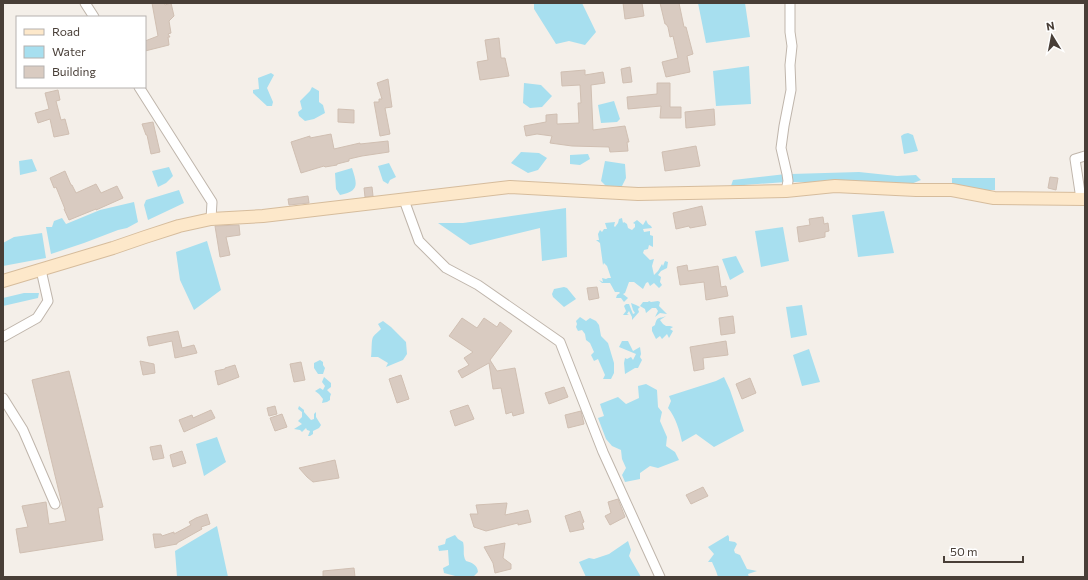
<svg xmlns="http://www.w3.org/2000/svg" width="1088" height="580" font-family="Commissioner,sans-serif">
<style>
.water{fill:#a7dfef}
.building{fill:#d9cbc1;stroke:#d0bfb2}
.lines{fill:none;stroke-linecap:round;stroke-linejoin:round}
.minor-casing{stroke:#bfb5ab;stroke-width:11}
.secondary-casing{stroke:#d6bc9c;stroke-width:14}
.minor{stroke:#fff;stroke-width:9}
.secondary{stroke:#fde8ca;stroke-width:12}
</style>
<rect width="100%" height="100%" fill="#f4efe9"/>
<path class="water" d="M 534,3 L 582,3 L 596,32 L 585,45 L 569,41 L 556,44 L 534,9 Z
M 698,3 L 745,3 L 750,37 L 706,43 Z
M 749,66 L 751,104 L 716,106 L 713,71 Z
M 271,73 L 274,75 L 267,88 L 273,102 L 272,106 L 267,106 L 253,93 L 253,90 L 259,89 L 258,78 Z
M 524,83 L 541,85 L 552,96 L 542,107 L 530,108 L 523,103 Z
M 312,87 L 319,91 L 319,102 L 323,105 L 325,113 L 314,119 L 305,121 L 299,116 L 298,112 L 302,109 L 300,101 L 310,91 Z
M 614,101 L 620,119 L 617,122 L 601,123 L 598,105 Z
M 908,133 L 913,135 L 918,151 L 904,154 L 901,136 L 904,134 Z
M 521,152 L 539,153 L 547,158 L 538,170 L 528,173 L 511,163 Z
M 588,154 L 590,159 L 580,165 L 570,164 L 570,155 Z
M 32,159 L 37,171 L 20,175 L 19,161 Z
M 605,161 L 625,164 L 626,178 L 621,188 L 608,188 L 601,181 Z
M 389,163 L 396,177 L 390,180 L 388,184 L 383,181 L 378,166 Z
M 169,167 L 173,176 L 166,183 L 158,187 L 152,171 Z
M 352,168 C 357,184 360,191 340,195 L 336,189 L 335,173 Z
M 859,172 L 897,176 L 916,175 L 921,180 L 911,184 L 793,182 L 791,174 Z
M 786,174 L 786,182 L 731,186 L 733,180 Z
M 952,178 L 995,178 L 995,190 L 952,190 Z
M 179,190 L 184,203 L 148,220 L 144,205 L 146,200 Z
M 134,202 L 138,222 L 127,228 L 118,230 L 84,243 L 51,254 L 46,227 L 52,227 L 54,221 L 62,218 L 66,224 L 100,210 Z
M 566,208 L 567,257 L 542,261 L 540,228 L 470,245 L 438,223 L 463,223 Z
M 884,211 L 894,253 L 858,257 L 852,215 Z
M 622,218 L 623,223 L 624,222 L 627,224 L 628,228 L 632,230 L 635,227 L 635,224 L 633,223 L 637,220 L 643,225 L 646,220 L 648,224 L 651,226 L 652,228 L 643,229 L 644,232 L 650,231 L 650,235 L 653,236 L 653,247 L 649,245 L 648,249 L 644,250 L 643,253 L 650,260 L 654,259 L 652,266 L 654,275 L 658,271 L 662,264 L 663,266 L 665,261 L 668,262 L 667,268 L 661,271 L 658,275 L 661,277 L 660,282 L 662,285 L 659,288 L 654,283 L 650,286 L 648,282 L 646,283 L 643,289 L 634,282 L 629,282 L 625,293 L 623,294 L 628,298 L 624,302 L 621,298 L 616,298 L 617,295 L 620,293 L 619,292 L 615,292 L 610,283 L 602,283 L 599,280 L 603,282 L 602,278 L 606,279 L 608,278 L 611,278 L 607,266 L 604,263 L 603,265 L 600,243 L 596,240 L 599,240 L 598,234 L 600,230 L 602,232 L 604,229 L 607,229 L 605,223 L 615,222 L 614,226 L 615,227 L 618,223 L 619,219 Z
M 783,227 L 789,261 L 761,267 L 755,231 Z
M 42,233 L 46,258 L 3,266 L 3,243 L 14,237 Z
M 207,241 L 221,290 L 194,310 L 180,280 L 176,252 Z
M 736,256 L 744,272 L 730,280 L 722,259 Z
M 564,287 L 567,288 L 576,299 L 564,307 L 553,297 L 552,294 L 554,289 Z
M 24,293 L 39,293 L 38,298 L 3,306 L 3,298 Z
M 649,301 L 651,302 L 658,301 L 660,302 L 659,306 L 667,314 L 660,313 L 655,317 L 658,311 L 656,308 L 652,308 L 646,313 L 645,309 L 640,306 L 643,302 L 648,302 Z
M 631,303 L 636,305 L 640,307 L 638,309 L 639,312 L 632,320 L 632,317 L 629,311 L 627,314 L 629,315 L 623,315 L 626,311 L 624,306 L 626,304 L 629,304 L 633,314 L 635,313 L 633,310 Z
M 802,305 L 807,335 L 791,338 L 786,307 Z
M 666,316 L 660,320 L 663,324 L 666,326 L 670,326 L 673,327 L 670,329 L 673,331 L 669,338 L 667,334 L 662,339 L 660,336 L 656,339 L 652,331 L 652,327 L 655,325 C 657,316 659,319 666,316 Z
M 580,317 L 586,321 L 590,318 L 596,321 L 599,325 L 601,336 L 608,343 L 614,363 L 614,373 L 611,379 L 603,379 L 605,375 L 598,359 L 594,361 L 591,355 L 594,352 L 590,343 L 586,340 L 585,334 L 582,330 L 578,331 L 576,327 L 577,324 L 576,321 Z
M 383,321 L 391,327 L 406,342 L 407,354 L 403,360 L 386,367 L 388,363 L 378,357 L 371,357 C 372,352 371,341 373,337 C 375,334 379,331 381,329 L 378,324 Z
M 622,341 L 628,341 L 633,351 L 640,347 L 641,354 L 640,357 L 642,360 L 638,368 L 635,368 L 625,374 L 624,363 L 625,358 L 627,359 L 631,357 L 633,360 L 636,354 L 619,347 Z
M 809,349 L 820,382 L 802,386 L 793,355 Z
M 320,360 L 323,362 L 323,365 L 325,368 L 323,374 L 318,374 L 314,368 L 314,363 Z
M 324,377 L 331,383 L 331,387 L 327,390 L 331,394 L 330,397 L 330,400 L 327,402 L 322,403 L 323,399 L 319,394 L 315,391 L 320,388 L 323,390 L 325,386 L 322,382 Z
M 724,377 L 730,390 L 744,431 L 714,447 L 696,434 L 682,442 C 679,429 676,418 668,408 L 671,401 L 669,396 L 716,381 Z
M 646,384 L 657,390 L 658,407 L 662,412 L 660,421 L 667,437 L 666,446 L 675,452 L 679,460 L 658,468 L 650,466 L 640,473 L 640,479 L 625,482 L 622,475 L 626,468 L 622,459 L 621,450 L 612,446 L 606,439 L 598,418 L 604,416 L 600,404 L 618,397 L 626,404 L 639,398 L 638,386 Z
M 299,406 L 304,410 L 304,412 L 311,420 L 314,419 L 314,414 L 316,412 L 316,417 L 321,425 L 319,428 L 313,431 L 313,434 L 310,436 L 308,436 L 310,431 L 307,430 L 306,428 L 302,432 L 300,430 L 294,429 L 302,424 L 298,421 L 302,417 L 302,412 L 298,409 Z
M 217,437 L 226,462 L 204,476 L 196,444 Z
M 217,526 L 228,577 L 177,577 L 175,551 Z
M 455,535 L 458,539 L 463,542 C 465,550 462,554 466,561 C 473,563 477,565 478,572 L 473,577 L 459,577 L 444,573 L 443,568 L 449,565 L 448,550 L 439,551 L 438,546 L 445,544 L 446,539 Z
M 728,535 L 729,537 L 729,541 L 735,542 L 737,544 L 734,550 L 735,553 L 740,555 L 747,569 L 757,571 L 748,574 L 749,577 L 718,577 L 716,571 L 712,562 L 708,562 L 714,554 L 708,547 Z
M 628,541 L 631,550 L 629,556 L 641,577 L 586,577 L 579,562 L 589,558 L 594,559 L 609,554 Z"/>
<path class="building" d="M 152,3 L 164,3 L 165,5 L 171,3 L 174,16 L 169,21 L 171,33 L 168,34 L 170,37 L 168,37 L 169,45 L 145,51 L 145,41 L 158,36 Z
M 623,3 L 642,3 L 644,16 L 625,19 Z
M 660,3 L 679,3 L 684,27 L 686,27 L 693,54 L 687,56 L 690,72 L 666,77 L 662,62 L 678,58 L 673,36 L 670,37 L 668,27 L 666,24 L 665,24 Z
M 499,38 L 501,58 L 505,58 L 509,76 L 480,80 L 477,62 L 488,60 L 485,40 Z
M 630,67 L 632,82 L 623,83 L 621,69 Z
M 585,70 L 585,75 L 603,72 L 605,83 L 591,85 L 593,130 L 625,126 L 629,142 L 627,142 L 628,151 L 610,152 L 609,147 L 572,146 L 550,143 L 552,136 L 537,134 L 526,136 L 524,126 L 546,122 L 546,115 L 557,114 L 557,124 L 579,123 L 578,103 L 581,103 L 580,85 L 562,86 L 561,72 Z
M 388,79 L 392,107 L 385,108 L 390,134 L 380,136 L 374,102 L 379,102 L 379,99 L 382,99 L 377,83 Z
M 657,83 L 670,83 L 670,107 L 681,107 L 681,118 L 660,118 L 661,106 L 628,109 L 627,97 L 657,94 Z
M 58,90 L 60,100 L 56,101 L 61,120 L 65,119 L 69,134 L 54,137 L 50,119 L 38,123 L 35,113 L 49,109 L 45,93 Z
M 338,109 L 354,110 L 354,123 L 338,122 Z
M 714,109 L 715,125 L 686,128 L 685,112 Z
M 153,122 L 160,152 L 151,154 L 147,135 L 146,135 L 142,124 Z
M 331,134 L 334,149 L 360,143 L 360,144 L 388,141 L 389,152 L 362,156 L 349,159 L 349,161 L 337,164 L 337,165 L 325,167 L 324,166 L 301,173 L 291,142 L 310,136 L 310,138 Z
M 696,146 L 700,166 L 665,171 L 662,152 Z
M 65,171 L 71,185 L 72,185 L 76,193 L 96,184 L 101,193 L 117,186 L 123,198 L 96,210 L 96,209 L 69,220 L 64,209 L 65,209 L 56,187 L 54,188 L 50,178 Z
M 1050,177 L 1058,178 L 1056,190 L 1048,188 Z
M 372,187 L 373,196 L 365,197 L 364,188 Z
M 308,196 L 309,203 L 289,205 L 288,199 Z
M 702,206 L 706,225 L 690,228 L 689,226 L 676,229 L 673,213 Z
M 823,217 L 824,224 L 828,223 L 829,231 L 825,232 L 825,237 L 799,242 L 797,227 L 810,225 L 809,219 Z
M 239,225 L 240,235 L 226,237 L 230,255 L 220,257 L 215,226 Z
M 687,265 L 688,271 L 718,266 L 721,287 L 726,286 L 728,296 L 706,300 L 704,282 L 680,285 L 677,267 Z
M 597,287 L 599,298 L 589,300 L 587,288 Z
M 733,316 L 735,333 L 721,335 L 719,318 Z
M 462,318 L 477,328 L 484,318 L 497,327 L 500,322 L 512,331 L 490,360 L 497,371 L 515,368 L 524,413 L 513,416 L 512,412 L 506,414 L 501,388 L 493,389 L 489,363 L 462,378 L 458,371 L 469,365 L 464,358 L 473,352 L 449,336 Z
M 178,331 L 182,348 L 194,345 L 197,353 L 175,358 L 172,341 L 149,346 L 147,337 Z
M 726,341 L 728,355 L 703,358 L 704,369 L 694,371 L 690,347 Z
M 140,361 L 154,364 L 155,373 L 143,375 Z
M 301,362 L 305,380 L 294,382 L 290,364 Z
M 235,365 L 239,377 L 218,385 L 215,371 L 225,369 L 225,368 Z
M 69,371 L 103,507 L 98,508 L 103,540 L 20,553 L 16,529 L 28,527 L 22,506 L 46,502 L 49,524 L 66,521 L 32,380 Z
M 401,375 L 409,399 L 397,403 L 389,379 Z
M 750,378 L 756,393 L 742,399 L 736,384 Z
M 564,387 L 568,397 L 549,404 L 545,393 Z
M 468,405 L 474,419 L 455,426 L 450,411 Z
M 275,406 L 277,414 L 269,416 L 267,408 Z
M 211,410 L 215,418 L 184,432 L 179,420 L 192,415 L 193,418 Z
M 581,411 L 584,424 L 568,428 L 565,415 Z
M 282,414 L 287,427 L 275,431 L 270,418 Z
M 161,445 L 164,458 L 153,460 L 150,447 Z
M 182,451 L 186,463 L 173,467 L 170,455 Z
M 335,460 L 339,478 L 313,482 L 307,477 L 299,468 Z
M 703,487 L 708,496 L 691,504 L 686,495 Z
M 618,499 L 625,517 L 610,525 L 605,516 L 611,513 L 608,502 Z
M 507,503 L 505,515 L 528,510 L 531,522 L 518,525 L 518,523 L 486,531 L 474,527 L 470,514 L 478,514 L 476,505 Z
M 580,511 L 584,522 L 582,523 L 584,529 L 570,532 L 565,516 Z
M 207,514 L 210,524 L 201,527 L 202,529 L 177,543 L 177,544 L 155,548 L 153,534 L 161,534 L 162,536 L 174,532 L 174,534 L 191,525 L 189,522 L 196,518 Z
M 505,543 L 503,558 L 511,564 L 511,569 L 495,573 L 493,563 L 484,547 Z
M 354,568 L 355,577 L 323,577 L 323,571 Z"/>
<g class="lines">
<g class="minor-casing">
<path id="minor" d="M 85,3 L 94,17
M 139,87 L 212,202 L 211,219
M 786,191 L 788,181 L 787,174 L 781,148 L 784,126 L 791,90 L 790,65 L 792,46 L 790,32 L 790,3
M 1081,199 L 1075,159 L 1085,156
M 404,200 L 419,241 L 446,268 L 478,285 L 560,342 L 603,452 L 660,577
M 3,337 L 37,318 L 48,301 L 41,270
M 3,398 L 23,430 L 55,504"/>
</g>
<g class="secondary-casing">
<path id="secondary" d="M 3,281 L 113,248 L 145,237 L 179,226 L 211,219 L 263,216 L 510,187 L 638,194 L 786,191 L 835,186 L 916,190 L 952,190 L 994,198 L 1085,199"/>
</g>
<use href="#minor" class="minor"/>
<use href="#secondary" class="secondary"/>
</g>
<rect width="1088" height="580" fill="none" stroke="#483e37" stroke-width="8"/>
<rect x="16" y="16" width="130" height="72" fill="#ffffff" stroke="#b6b2af"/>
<rect x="24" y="29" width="20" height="6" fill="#fde8ca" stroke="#b6b2af"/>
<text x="52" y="36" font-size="12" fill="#483e37">Road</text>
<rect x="24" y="46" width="20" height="12" fill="#a7dfef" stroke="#b6b2af"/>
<text x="52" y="56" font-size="12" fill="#483e37">Water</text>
<rect x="24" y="66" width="20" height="12" fill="#d9cbc1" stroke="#b6b2af"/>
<text x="52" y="76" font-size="12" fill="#483e37">Building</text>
<g transform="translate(1052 36) rotate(350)" stroke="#ffffff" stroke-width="3" paint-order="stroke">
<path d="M0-3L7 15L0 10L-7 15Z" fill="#483e37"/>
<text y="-6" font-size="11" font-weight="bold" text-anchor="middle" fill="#483e37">N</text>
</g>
<path d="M944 556v6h79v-6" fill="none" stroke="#483e37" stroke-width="2"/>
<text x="950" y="556" font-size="12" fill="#483e37" stroke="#ffffff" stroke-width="3" paint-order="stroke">50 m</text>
</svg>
